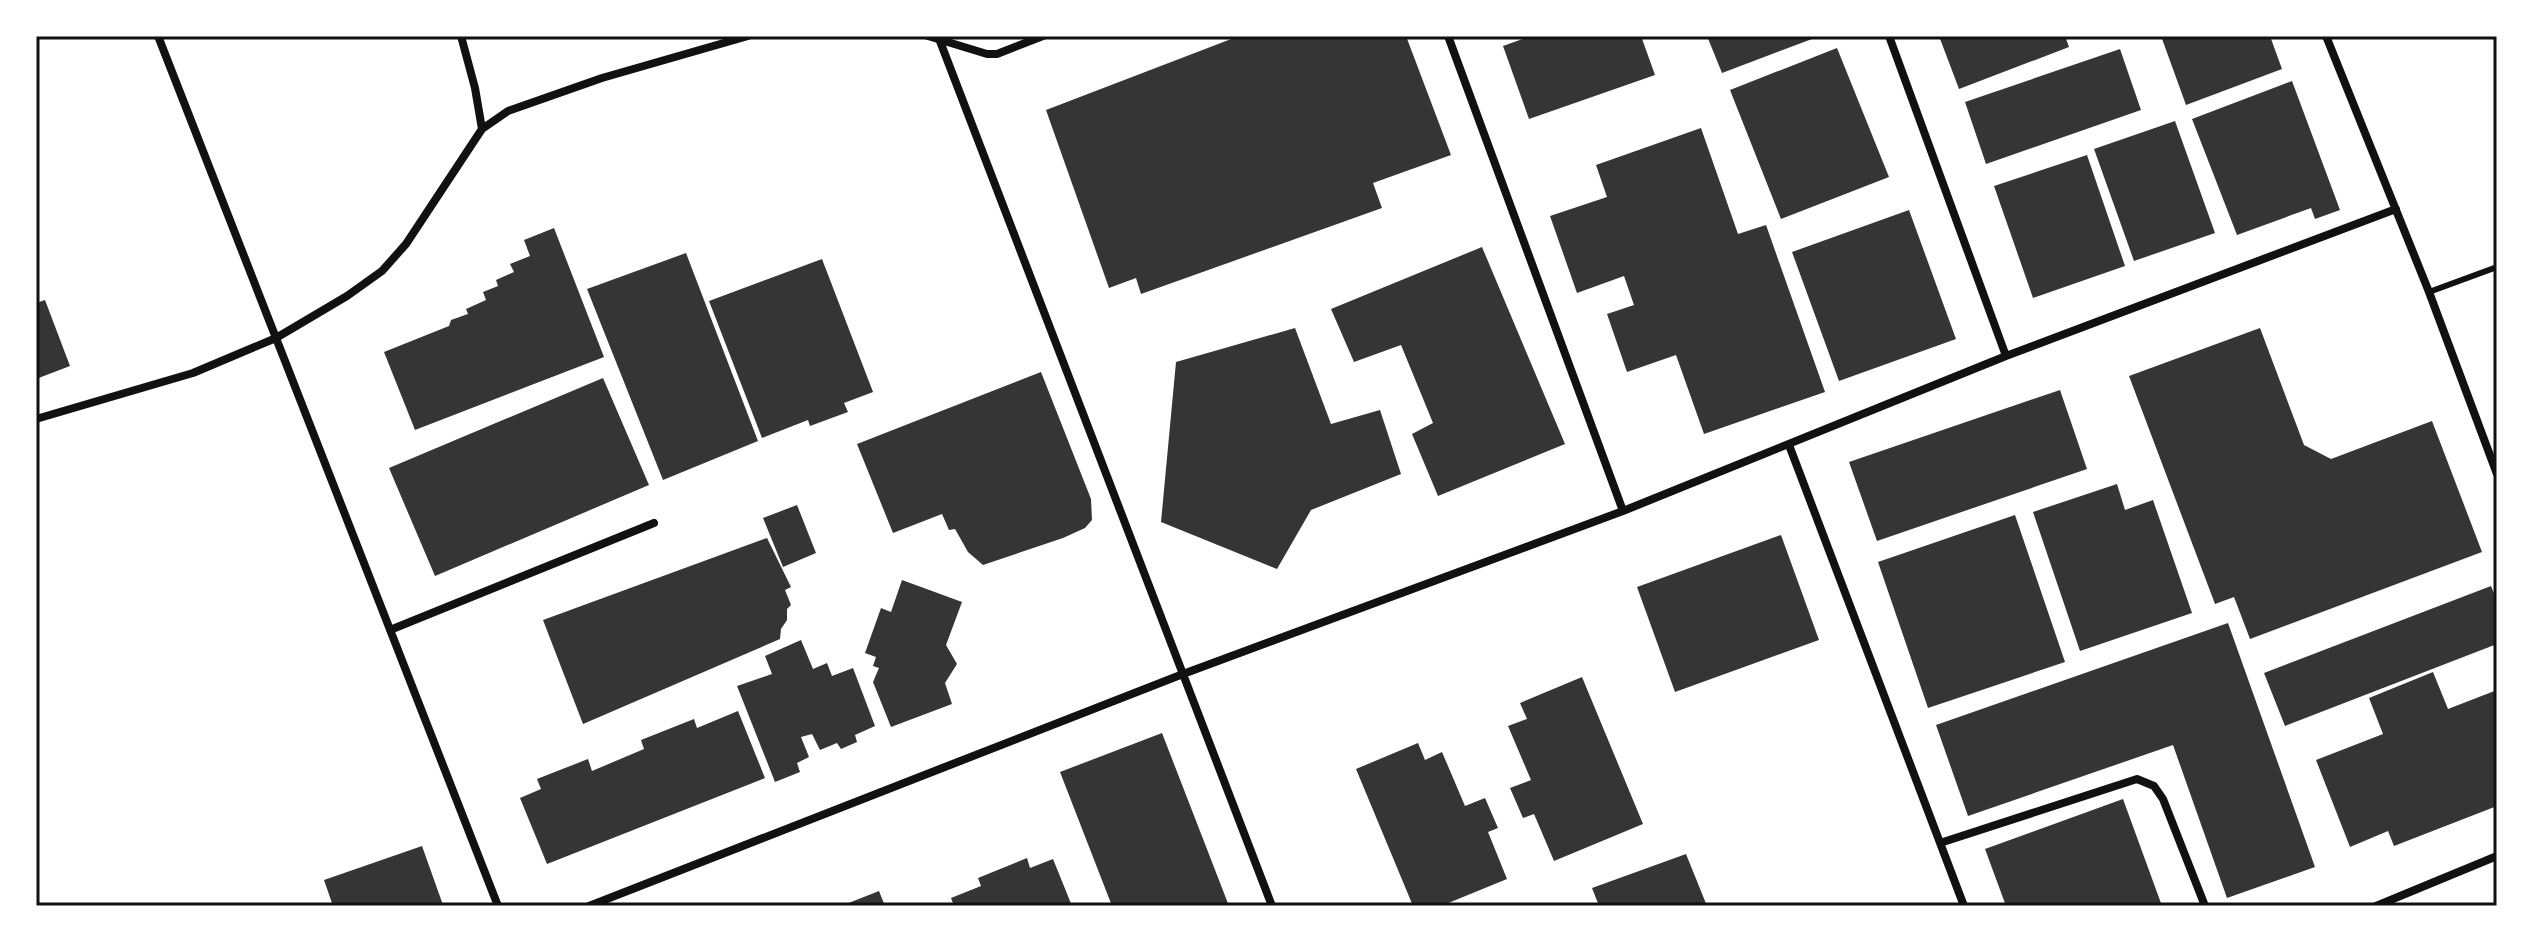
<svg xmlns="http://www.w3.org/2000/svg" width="2533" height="942" font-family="'IBM Plex Sans',sans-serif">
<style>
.building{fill:#353535}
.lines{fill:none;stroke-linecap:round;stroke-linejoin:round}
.service{stroke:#111;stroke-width:6}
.minor{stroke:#111;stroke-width:8}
.neatline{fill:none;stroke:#111;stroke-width:3}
</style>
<rect width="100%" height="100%" fill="#fff"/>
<path class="building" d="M 1239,36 L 1406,36 L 1451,155 L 1373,183 L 1382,208 L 1141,294 L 1136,278 L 1109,288 L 1046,110 Z
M 1531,36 L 1641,36 L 1655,75 L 1529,119 L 1503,46 Z
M 1707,36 L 1820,36 L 1722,73 Z
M 1939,36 L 2065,36 L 2069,47 L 1959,89 Z
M 2161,36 L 2270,36 L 2282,69 L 2186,105 Z
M 1837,48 L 1889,177 L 1781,219 L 1730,90 Z
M 2120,49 L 2141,110 L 1986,164 L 1965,102 Z
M 2292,81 L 2340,210 L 2315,219 L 2311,208 L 2237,235 L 2192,119 Z
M 2175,121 L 2215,233 L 2134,261 L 2094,149 Z
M 1701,128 L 1738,234 L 1766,225 L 1825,392 L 1704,434 L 1676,355 L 1627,372 L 1607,314 L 1634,305 L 1624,276 L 1577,293 L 1550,216 L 1607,197 L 1596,165 Z
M 2087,155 L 2125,266 L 2033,298 L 1994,186 Z
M 1909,210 L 1956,339 L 1839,381 L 1792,252 Z
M 554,228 L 604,357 L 415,430 L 384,352 L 449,326 L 451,320 L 468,314 L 466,309 L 486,300 L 483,292 L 498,286 L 496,280 L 514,272 L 510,264 L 530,256 L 524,240 Z
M 1482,247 L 1565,444 L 1438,496 L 1412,434 L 1433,423 L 1401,345 L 1354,362 L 1331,309 Z
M 686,253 L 758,441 L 663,480 L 587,289 Z
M 822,259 L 873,392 L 844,403 L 848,412 L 810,426 L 808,420 L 762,438 L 709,301 Z
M 45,300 L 70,366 L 36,379 L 36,303 Z
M 1295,328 L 1331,424 L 1380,410 L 1401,474 L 1311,510 L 1277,569 L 1161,522 L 1176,362 Z
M 2260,328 L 2304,445 L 2331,459 L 2432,421 L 2482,552 L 2250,639 L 2234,597 L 2215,604 L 2129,376 Z
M 1041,372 L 1091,499 L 1092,520 L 1085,528 L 1063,538 L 983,565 L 968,552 L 955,529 L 949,530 L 942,514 L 893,533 L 857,444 Z
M 603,378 L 649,485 L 435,576 L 389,468 Z
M 2060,390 L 2087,469 L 1877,541 L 1849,462 Z
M 2117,484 L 2125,510 L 2153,500 L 2192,613 L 2080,651 L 2033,512 Z
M 797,505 L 816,553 L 783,567 L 763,518 Z
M 2015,515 L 2065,662 L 1928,708 L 1878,562 Z
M 1781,535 L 1819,640 L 1675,692 L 1637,587 Z
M 767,538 L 791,587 L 785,590 L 791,605 L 787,609 L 787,620 L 781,629 L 780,639 L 583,724 L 543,620 Z
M 902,580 L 962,602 L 946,645 L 957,664 L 945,683 L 952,704 L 891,727 L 873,682 L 879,668 L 873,666 L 876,657 L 865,653 L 881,608 L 891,612 Z
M 2491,586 L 2497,601 L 2497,644 L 2285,726 L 2264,673 Z
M 2228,623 L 2315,867 L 2227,898 L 2173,745 L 1968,816 L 1936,725 Z
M 801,640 L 813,669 L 827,663 L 832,676 L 853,668 L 875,726 L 855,735 L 857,742 L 841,749 L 837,743 L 820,750 L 812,734 L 801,737 L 809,757 L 797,763 L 800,772 L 775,782 L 737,686 L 772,674 L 765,656 Z
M 2433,672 L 2448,709 L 2497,690 L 2497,806 L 2394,846 L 2388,831 L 2350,847 L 2316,760 L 2383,734 L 2369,698 Z
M 1582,677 L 1643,824 L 1554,861 L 1534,814 L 1523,818 L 1510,788 L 1531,780 L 1508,726 L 1527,719 L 1520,703 Z
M 738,711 L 765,778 L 547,864 L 520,798 L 541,789 L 537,779 L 588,759 L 592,771 L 644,749 L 641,740 L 694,719 L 697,728 Z
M 1162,733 L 1229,906 L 1112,906 L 1060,772 Z
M 1418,743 L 1425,760 L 1442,752 L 1465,806 L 1485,798 L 1498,828 L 1488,832 L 1507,879 L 1441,906 L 1413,906 L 1356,769 Z
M 2123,799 L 2162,906 L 2006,906 L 1985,849 Z
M 422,846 L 443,905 L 333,906 L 324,880 Z
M 1686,854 L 1707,906 L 1599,906 L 1592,888 Z
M 1027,858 L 1030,868 L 1053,859 L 1072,906 L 954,906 L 951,898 L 981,886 L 978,878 Z
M 879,891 L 885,906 L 841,906 Z"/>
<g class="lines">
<path class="service" d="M 2429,292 L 2497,267"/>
<path class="minor" d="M 158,36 L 498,906
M 461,36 L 475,88 L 482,129
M 928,36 L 987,54 L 997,54 L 1043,36
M 938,36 L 1272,906
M 1448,36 L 1623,511
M 1889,36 L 2006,356
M 2326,36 L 2429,292 L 2497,474
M 36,419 L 193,373 L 276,338 L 347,296 L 382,271 L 406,244 L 482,129 L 508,111 L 602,78 L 748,36
M 1789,445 L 1964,906
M 390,630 L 654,523
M 1940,843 L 2137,779 L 2154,786 L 2163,799 L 2205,906
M 589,906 L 1183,674 L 1623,511 L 2006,356 L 2396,209
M 2376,906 L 2497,856"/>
</g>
<rect width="2533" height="942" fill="none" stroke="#ffffff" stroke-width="76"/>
<rect x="38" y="38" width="2457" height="866" class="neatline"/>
</svg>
